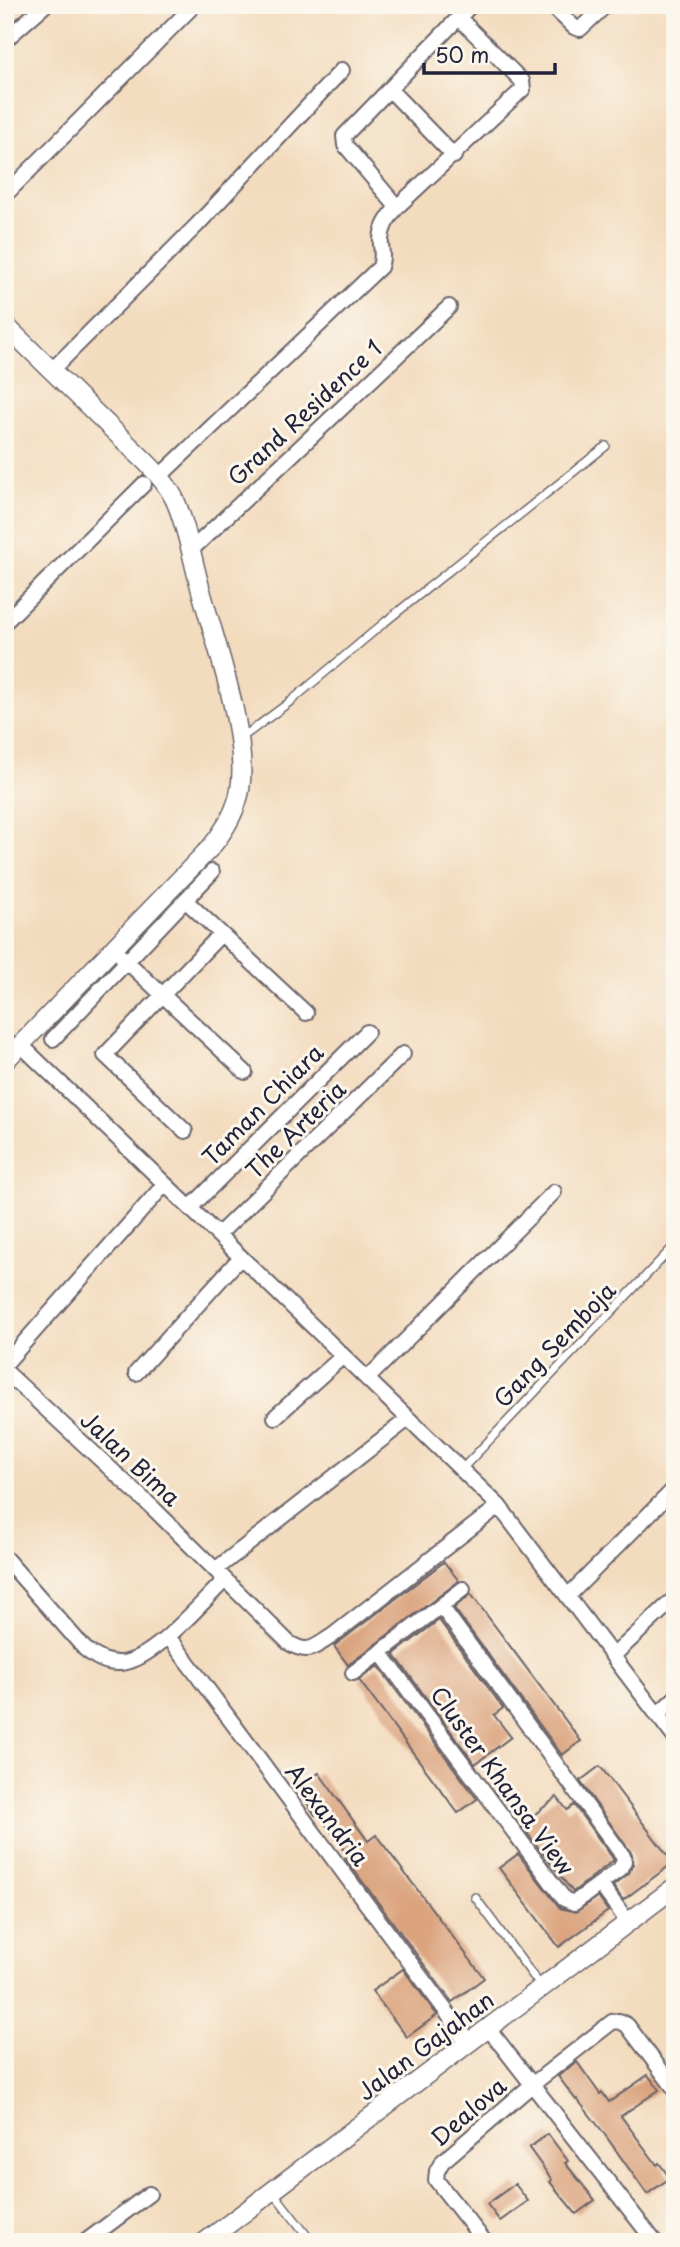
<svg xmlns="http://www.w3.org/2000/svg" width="680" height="2247" font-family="'Playpen Sans',sans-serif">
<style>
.building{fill:#dba47f}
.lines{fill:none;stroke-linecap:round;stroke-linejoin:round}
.service-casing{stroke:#6b6369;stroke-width:10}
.minor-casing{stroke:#6b6369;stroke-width:18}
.tertiary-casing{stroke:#6b6369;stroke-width:21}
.service{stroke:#fff;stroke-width:7}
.minor{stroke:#fff;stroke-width:14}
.tertiary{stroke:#fff;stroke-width:18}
.labels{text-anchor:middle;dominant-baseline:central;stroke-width:6;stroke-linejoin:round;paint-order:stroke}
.street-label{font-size:23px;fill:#22223b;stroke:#fbf7ec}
</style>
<rect width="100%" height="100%" fill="#fbf7ec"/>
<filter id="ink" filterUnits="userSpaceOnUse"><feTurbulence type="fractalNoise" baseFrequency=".0143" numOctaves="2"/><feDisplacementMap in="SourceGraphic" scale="14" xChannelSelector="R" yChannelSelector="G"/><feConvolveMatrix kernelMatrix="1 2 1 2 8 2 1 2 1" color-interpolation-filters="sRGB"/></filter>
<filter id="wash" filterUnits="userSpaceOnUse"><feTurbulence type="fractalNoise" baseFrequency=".00686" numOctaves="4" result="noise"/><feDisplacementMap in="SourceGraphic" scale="28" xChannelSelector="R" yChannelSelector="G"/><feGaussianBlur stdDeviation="1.57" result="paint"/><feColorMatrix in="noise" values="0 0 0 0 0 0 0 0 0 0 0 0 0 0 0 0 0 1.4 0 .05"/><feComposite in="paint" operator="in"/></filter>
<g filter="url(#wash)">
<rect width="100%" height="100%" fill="#f3dbbe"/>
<g id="blocks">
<path class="building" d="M 444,1562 L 459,1581 L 348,1665 L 334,1646 Z
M 471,1594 L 581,1741 L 562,1755 L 454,1608 Z
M 439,1620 L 503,1708 L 494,1715 L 511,1737 L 475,1764 L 394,1654 Z
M 378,1666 L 477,1799 L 458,1813 L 359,1680 Z
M 600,1766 L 673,1863 L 623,1900 L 613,1886 L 629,1873 L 633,1864 L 632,1854 L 580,1781 Z
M 319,1773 L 368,1841 L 376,1835 L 484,1978 L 452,2002 L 345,1858 L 348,1856 L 318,1813 L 315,1815 L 297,1788 Z
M 557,1797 L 567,1810 L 574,1805 L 614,1860 L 573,1892 L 521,1825 Z
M 518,1854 L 560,1908 L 576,1912 L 598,1897 L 608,1911 L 559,1947 L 499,1868 Z
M 403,1969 L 437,2015 L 407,2037 L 372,1991 Z
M 577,2062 L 600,2094 L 602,2092 L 609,2102 L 648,2075 L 659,2090 L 621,2116 L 657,2165 L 659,2163 L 670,2178 L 647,2194 L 603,2132 L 577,2099 L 576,2100 L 558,2076 Z
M 548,2134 L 568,2161 L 565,2163 L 595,2200 L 576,2214 L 550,2182 L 552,2180 L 529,2148 Z
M 515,2184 L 528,2201 L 500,2221 L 487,2204 Z"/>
</g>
</g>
<g filter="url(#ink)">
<use href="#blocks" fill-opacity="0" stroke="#6b6369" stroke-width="2"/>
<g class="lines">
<g class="service-casing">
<path id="service" d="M 240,739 L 291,701 L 385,622 L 606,446
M 462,1469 L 675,1245
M 475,1897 L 542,1988
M 273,2192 L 312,2242"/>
</g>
<g class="minor-casing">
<path id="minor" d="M 551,5 L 574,27 L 580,29 L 606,5
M 5,40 L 45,5
M 390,90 L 454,156
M 5,195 L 194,5
M 397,207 L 345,145 L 344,136 L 471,5
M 53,369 L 197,225 L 342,70
M 160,476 L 380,267 C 383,259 382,253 381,244 C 380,229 388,218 397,207 L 523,89 L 522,81 L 458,17
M 190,551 L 449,307
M 5,622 L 144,484
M 185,900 L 306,1013
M 122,957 L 245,1072
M 53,1039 L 212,872
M 21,1045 L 499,1506 L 675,1738
M 185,1131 L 105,1055 L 221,934
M 190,1208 L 367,1032
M 218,1235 L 403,1054
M 5,1364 L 165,1184
M 5,1371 L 155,1510 L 289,1643 C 309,1655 314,1647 332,1636 L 499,1506
M 136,1373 L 241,1257
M 367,1379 L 554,1192
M 275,1417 L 343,1356
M 5,1558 L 85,1649 C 95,1657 106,1664 120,1663 C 152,1662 202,1602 225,1580
M 215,1570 L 408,1419
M 568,1596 L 675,1488
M 174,1644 L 446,2011
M 380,1652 L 564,1899 L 574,1903 L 620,1869 L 624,1861 L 623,1856 L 441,1606
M 613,1656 L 675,1598
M 353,1673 L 463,1589
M 657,1715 L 675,1698
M 600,1884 L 628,1922
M 488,2028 L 655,2242
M 467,2044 L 446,2011 L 470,2042
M 85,2242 L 149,2194
M 485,2242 L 436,2180 L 437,2171 L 442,2162 L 533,2084 L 612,2022 L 619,2021 L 627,2025 L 675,2089"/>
</g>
<g class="tertiary-casing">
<path id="tertiary" d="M 5,325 L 146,462 C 158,474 168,485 175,500 C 187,527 192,558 200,587 C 215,643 249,734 240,790 C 236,812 225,830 211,847 L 5,1061
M 205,2242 L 675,1887"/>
</g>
<use href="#service" class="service"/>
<use href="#minor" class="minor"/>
<use href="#tertiary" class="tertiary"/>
</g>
</g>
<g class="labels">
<g class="street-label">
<text transform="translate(304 412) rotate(-43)">Grand Residence 1</text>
<text transform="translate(262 1104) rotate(-45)">Taman Chiara</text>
<text transform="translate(295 1129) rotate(-44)">The Arteria</text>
<text transform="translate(554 1344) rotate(-46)">Gang Semboja</text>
<text transform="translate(131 1458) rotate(43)">Jalan Bima</text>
<text transform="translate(503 1780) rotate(54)">Cluster Khansa View</text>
<text transform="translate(328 1814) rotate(53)">Alexandria</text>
<text transform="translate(425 2045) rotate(-37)">Jalan Gajahan</text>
<text transform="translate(468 2111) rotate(-41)">Dealova</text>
</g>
</g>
<rect width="680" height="2247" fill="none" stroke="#fbf7ec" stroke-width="28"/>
<path d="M424 63v10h131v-10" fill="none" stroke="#22223b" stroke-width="3.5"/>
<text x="435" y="63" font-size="21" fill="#22223b" stroke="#fbf7ec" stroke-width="5" paint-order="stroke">50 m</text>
</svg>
